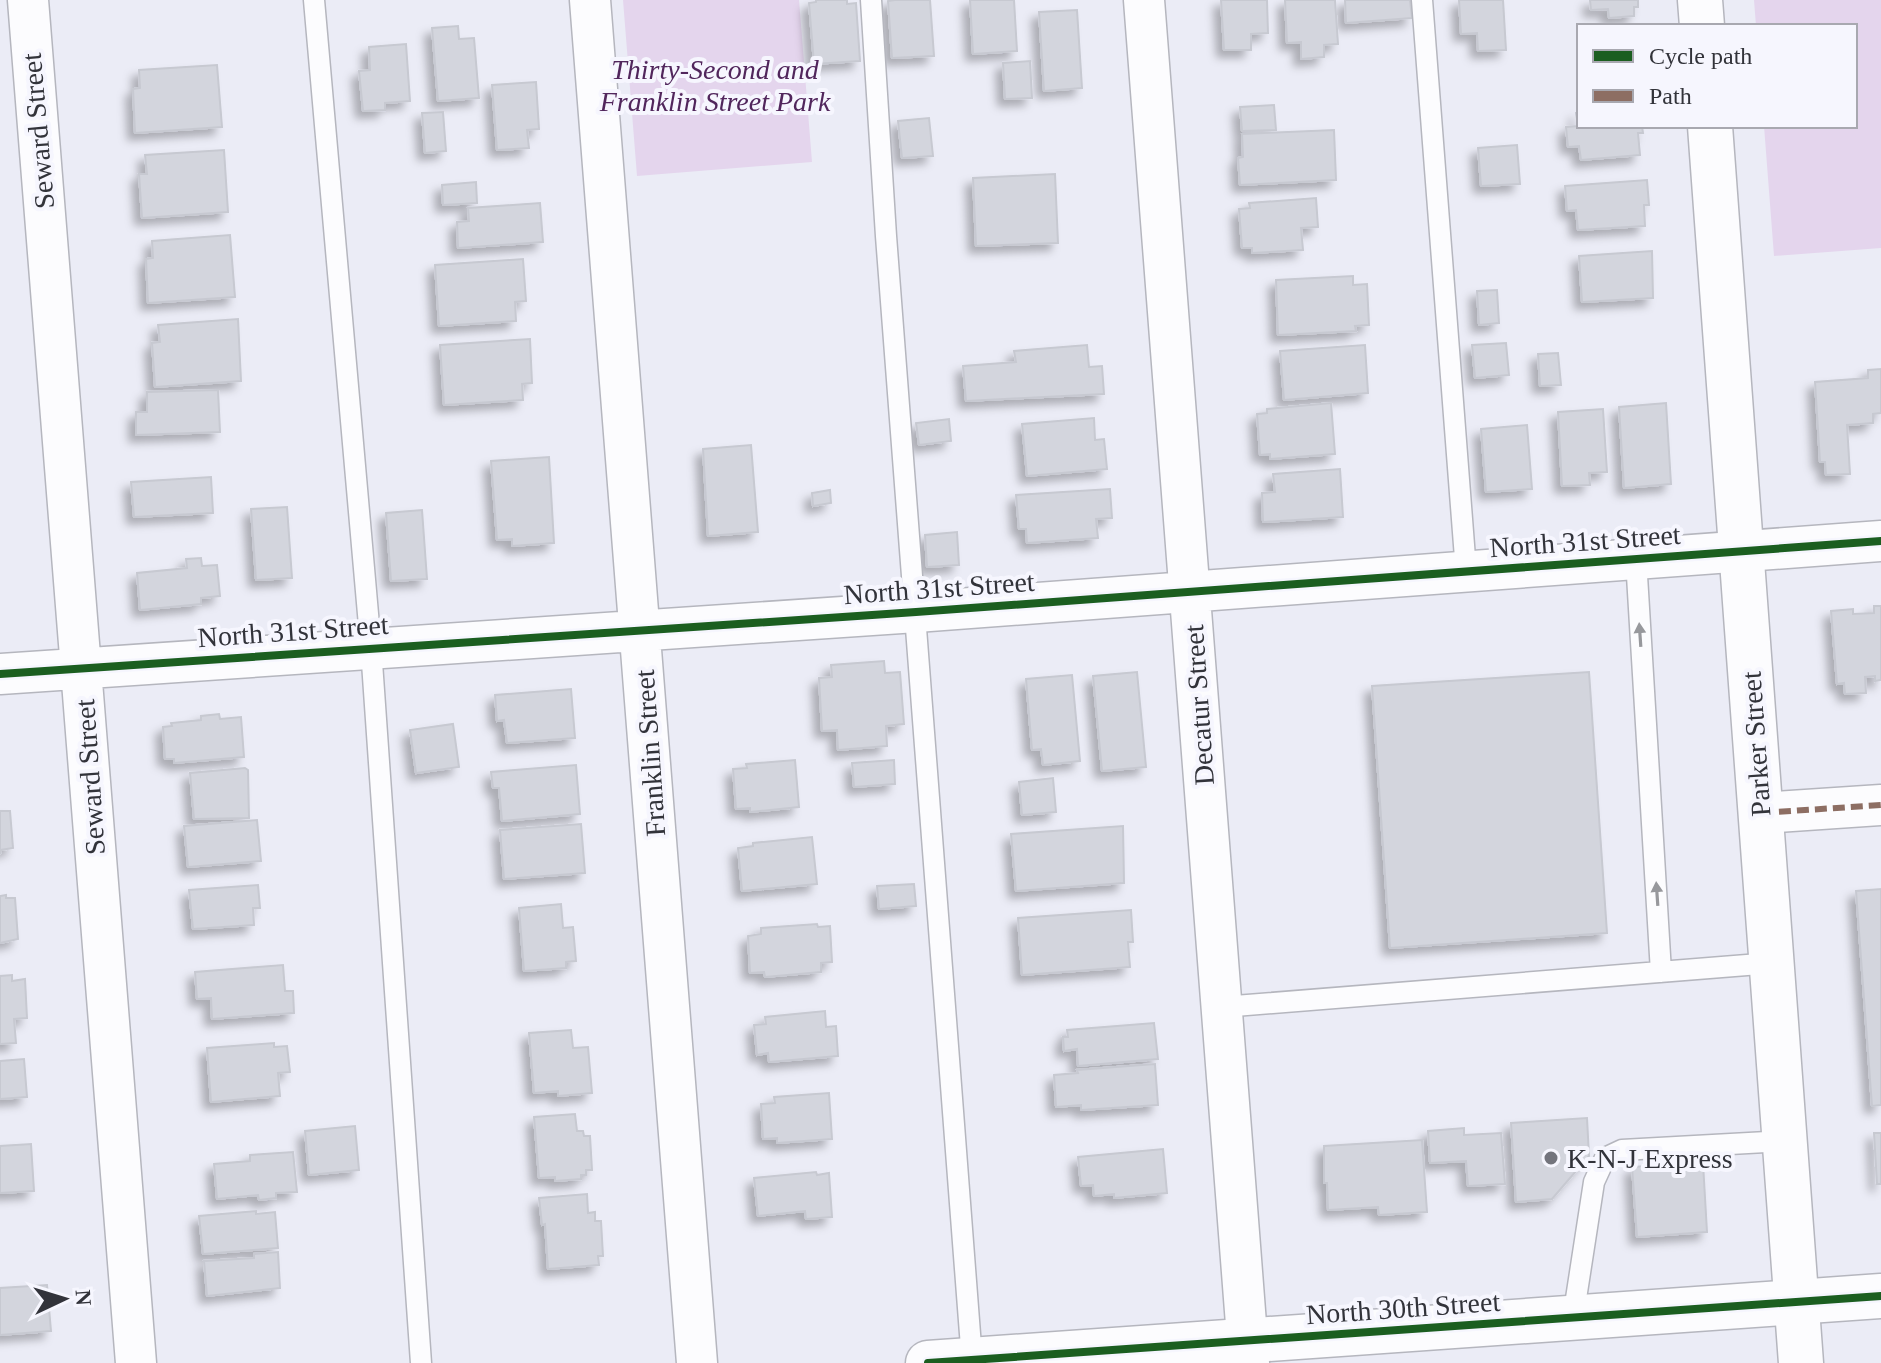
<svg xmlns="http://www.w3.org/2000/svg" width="1881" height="1363" font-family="Georgia,serif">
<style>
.green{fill:#e4d5ed}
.building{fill:#d3d5dd;stroke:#c7c9d1;stroke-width:2;filter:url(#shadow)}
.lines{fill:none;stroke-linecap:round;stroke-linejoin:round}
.service-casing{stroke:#b5b6be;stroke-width:23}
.minor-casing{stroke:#b5b6be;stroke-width:43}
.tertiary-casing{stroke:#b5b6be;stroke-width:47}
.secondary-casing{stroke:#b5b6be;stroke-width:47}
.service{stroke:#fcfcfe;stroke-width:20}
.minor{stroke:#fcfcfe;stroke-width:40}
.tertiary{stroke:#fcfcfe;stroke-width:44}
.secondary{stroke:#fcfcfe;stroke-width:44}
.quiet{stroke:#8d6e63;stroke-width:6;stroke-dasharray:12 6;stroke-linecap:butt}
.cycleway-casing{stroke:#f6f6fe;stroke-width:13}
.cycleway{stroke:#1b5e20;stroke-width:8}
.oneway{fill:#97989c}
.poi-dot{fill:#73747c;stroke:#f6f6fe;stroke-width:3}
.labels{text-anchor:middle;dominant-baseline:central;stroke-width:8;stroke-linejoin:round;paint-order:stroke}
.park-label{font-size:28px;font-style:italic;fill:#51265c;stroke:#f6f6fe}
.street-label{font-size:28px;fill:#32333a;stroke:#f6f6fe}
.poi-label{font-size:28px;fill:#32333a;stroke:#f6f6fe;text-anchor:start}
</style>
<defs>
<filter id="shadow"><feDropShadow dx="-7" dy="7" stdDeviation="4" flood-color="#0004"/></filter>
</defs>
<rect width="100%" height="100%" fill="#ebecf6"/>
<path class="green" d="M 623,0 L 799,0 L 812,162 L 637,176 Z
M 1754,0 L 1881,0 L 1881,248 L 1774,256 L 1764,126 L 1855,126 L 1855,26 L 1756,26 Z"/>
<path class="building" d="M 816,0 L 847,0 L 847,4 L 856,3 L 860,61 L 814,64 L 809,3 L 816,2 Z
M 895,0 L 930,0 L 934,56 L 892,58 L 888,1 Z
M 970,0 L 1014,0 L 1017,51 L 973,54 Z
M 1221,0 L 1267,0 L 1268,33 L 1251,34 L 1251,50 L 1224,50 Z
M 1285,0 L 1335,0 L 1338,44 L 1324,45 L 1324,57 L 1301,59 L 1301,42 L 1287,43 Z
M 1345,0 L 1410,0 L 1412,18 L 1346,23 Z
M 1459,0 L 1503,0 L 1506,50 L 1478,51 L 1477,33 L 1461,34 Z
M 1590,0 L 1638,0 L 1638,7 L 1634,7 L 1634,16 L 1609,18 L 1608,9 L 1591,10 Z
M 1077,10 L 1082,88 L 1044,91 L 1039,12 Z
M 458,26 L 459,39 L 474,38 L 479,98 L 438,101 L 432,28 Z
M 406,44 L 410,101 L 385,103 L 385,110 L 363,111 L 359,71 L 370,70 L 369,47 Z
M 1030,61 L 1032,98 L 1005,99 L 1003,63 Z
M 217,65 L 222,127 L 135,133 L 133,89 L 140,88 L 139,70 Z
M 536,82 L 539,129 L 527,130 L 529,148 L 497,150 L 492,85 Z
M 1274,105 L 1276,130 L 1242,131 L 1240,107 Z
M 443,112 L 446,151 L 425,153 L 422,113 Z
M 1579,112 L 1579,126 L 1642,126 L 1643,133 L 1638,133 L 1640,155 L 1581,160 L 1579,146 L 1568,147 L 1566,127 L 1578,126 L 1576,113 Z
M 929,118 L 933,156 L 902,158 L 898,121 Z
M 1334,130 L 1336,180 L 1240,185 L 1238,158 L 1243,157 L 1242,134 Z
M 1517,145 L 1520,184 L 1481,186 L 1478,148 Z
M 224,150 L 228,212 L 142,218 L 139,174 L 147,174 L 145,155 Z
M 1055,174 L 1058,243 L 976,246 L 973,178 Z
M 1647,180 L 1649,205 L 1644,205 L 1645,226 L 1578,230 L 1576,210 L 1567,211 L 1565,186 Z
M 476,182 L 477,203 L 443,205 L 442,185 Z
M 1316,198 L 1318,227 L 1301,228 L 1303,250 L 1252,253 L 1252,248 L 1242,248 L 1239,209 L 1250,208 L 1249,203 Z
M 540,203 L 543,242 L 458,248 L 457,222 L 469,221 L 468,208 Z
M 230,235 L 235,297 L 148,303 L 146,259 L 153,258 L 152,241 Z
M 1652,251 L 1653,298 L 1582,302 L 1579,256 Z
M 523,259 L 526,301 L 515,302 L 516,321 L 439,326 L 435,265 Z
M 1353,276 L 1353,285 L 1367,284 L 1369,325 L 1355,326 L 1356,331 L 1278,335 L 1276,280 Z
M 1497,290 L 1499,323 L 1479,325 L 1477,291 Z
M 238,319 L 241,381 L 155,387 L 152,343 L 160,342 L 158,325 Z
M 530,339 L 532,383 L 522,384 L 523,400 L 444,405 L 440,345 Z
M 1506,343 L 1509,375 L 1475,378 L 1472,345 Z
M 1087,345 L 1089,367 L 1102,366 L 1104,394 L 966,401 L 963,366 L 1016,362 L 1014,351 Z
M 1365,345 L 1368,393 L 1284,400 L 1280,351 Z
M 1558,353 L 1561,385 L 1540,386 L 1538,354 Z
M 1881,369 L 1881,413 L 1873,414 L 1873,423 L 1847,425 L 1850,474 L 1826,475 L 1825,462 L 1820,462 L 1815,382 L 1868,378 L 1868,370 Z
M 218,390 L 220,432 L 136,435 L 136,412 L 147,412 L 147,392 Z
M 1331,403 L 1335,454 L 1270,459 L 1270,454 L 1260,455 L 1257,414 L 1267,413 L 1267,409 Z
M 1666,403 L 1671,484 L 1624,488 L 1619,407 Z
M 1603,409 L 1607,472 L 1589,473 L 1590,485 L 1562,486 L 1558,412 Z
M 1094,418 L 1095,440 L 1104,439 L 1107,469 L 1027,476 L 1022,424 Z
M 949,419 L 951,441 L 919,445 L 916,423 Z
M 1527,425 L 1532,489 L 1486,492 L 1481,429 Z
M 751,445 L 758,532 L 708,536 L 703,449 Z
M 549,457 L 554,543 L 512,546 L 512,539 L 497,540 L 491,461 Z
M 1340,469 L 1343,517 L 1263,522 L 1262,493 L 1275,492 L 1273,474 Z
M 211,477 L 213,513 L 134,517 L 131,482 Z
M 1110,489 L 1112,518 L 1096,519 L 1098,538 L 1027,543 L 1026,529 L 1019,529 L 1016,495 Z
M 830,490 L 831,503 L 813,506 L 812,493 Z
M 287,507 L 292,578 L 256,580 L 251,509 Z
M 422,510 L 427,579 L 391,581 L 386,513 Z
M 957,532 L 959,565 L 927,567 L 925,535 Z
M 201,558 L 202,566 L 217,565 L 220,596 L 201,598 L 201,604 L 140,610 L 137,573 L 187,568 L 186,559 Z
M 1874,606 L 1881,606 L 1881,680 L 1875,681 L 1875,676 L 1865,677 L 1866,693 L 1845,694 L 1844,683 L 1837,684 L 1831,611 L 1853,609 L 1853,614 L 1874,613 Z
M 884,661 L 885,673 L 900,672 L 904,724 L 886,726 L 887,746 L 838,750 L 837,730 L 822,731 L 819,678 L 832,677 L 831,665 Z
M 1137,672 L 1146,767 L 1102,771 L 1093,676 Z
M 1589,672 L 1607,933 L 1390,948 L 1372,686 Z
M 1072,675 L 1080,761 L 1043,765 L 1041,749 L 1032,750 L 1026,679 Z
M 571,689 L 575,738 L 507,743 L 504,720 L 497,721 L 495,695 Z
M 219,714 L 220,719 L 241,717 L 244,757 L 174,763 L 174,759 L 165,759 L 163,727 L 172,726 L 171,723 L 201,720 L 201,716 Z
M 453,724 L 459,767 L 416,773 L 410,730 Z
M 795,760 L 799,807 L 750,812 L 750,808 L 736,809 L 733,769 L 747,768 L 746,764 Z
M 894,760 L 895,784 L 854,787 L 852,763 Z
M 576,765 L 580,814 L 502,821 L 499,788 L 493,788 L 491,772 Z
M 245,768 L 248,770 L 249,818 L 194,819 L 190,773 Z
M 1053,778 L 1056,812 L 1022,815 L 1019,782 Z
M 0,811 L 10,811 L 13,848 L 1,850 L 0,854 Z
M 257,820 L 261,861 L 188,867 L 184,826 Z
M 581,824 L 585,873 L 504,879 L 500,830 Z
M 1123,826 L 1124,883 L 1016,891 L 1011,834 Z
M 812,837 L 817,884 L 742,891 L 738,848 L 753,846 L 753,843 Z
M 914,884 L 916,906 L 879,909 L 877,886 Z
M 258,885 L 260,908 L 253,908 L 254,925 L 193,929 L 189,890 Z
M 1881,889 L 1881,1105 L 1872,1106 L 1856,891 Z
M 6,895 L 6,898 L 15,898 L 18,939 L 0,943 L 0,896 Z
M 561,904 L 563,928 L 573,927 L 576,961 L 566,962 L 566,968 L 524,971 L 519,908 Z
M 1131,910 L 1133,942 L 1128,942 L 1130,967 L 1022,975 L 1018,918 Z
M 817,924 L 818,927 L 830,926 L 832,962 L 821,963 L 821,972 L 765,977 L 764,972 L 750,973 L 748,936 L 761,934 L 761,928 Z
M 283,965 L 285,991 L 293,991 L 294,1013 L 212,1019 L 211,998 L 197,999 L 195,972 Z
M 12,975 L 12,981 L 25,979 L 27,1018 L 14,1019 L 16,1043 L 0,1044 L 0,976 Z
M 825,1011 L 826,1027 L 836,1026 L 838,1056 L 769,1062 L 768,1053 L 757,1055 L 754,1025 L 766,1024 L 765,1017 Z
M 1154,1023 L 1158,1059 L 1078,1066 L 1077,1049 L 1064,1051 L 1063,1037 L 1068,1037 L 1067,1030 Z
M 571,1030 L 573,1048 L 588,1047 L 592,1093 L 558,1096 L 558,1091 L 534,1093 L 529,1033 Z
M 274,1043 L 274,1047 L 287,1046 L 290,1072 L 278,1073 L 280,1096 L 211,1102 L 207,1048 Z
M 24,1059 L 27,1097 L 0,1099 L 0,1061 Z
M 1155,1064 L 1158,1105 L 1081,1110 L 1081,1105 L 1056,1107 L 1054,1075 L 1078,1073 L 1077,1070 Z
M 829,1093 L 832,1139 L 777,1143 L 777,1138 L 763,1139 L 761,1104 L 775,1103 L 774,1097 Z
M 575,1114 L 577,1131 L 583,1131 L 584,1136 L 590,1136 L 592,1170 L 586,1170 L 586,1175 L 581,1175 L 581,1179 L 555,1181 L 555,1177 L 539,1178 L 534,1117 Z
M 1587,1118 L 1589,1156 L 1552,1199 L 1516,1202 L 1511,1123 Z
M 355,1126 L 359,1170 L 309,1175 L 305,1131 Z
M 1464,1128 L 1464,1135 L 1501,1133 L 1505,1184 L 1468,1186 L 1466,1161 L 1430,1163 L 1428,1131 Z
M 1874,1133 L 1881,1133 L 1881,1184 L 1877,1184 Z
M 1422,1140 L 1427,1212 L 1379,1215 L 1378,1207 L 1328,1210 L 1327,1183 L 1324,1183 L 1324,1146 Z
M 31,1144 L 34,1191 L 0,1193 L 0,1146 Z
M 1163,1149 L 1167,1193 L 1114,1198 L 1114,1194 L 1094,1196 L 1093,1185 L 1081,1186 L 1078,1157 Z
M 293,1152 L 297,1192 L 276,1193 L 276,1198 L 259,1200 L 258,1195 L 217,1199 L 214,1164 L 250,1161 L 250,1155 Z
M 1703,1163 L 1707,1232 L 1637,1237 L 1632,1167 Z
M 816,1172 L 817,1175 L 829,1173 L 832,1217 L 806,1219 L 805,1211 L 758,1216 L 754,1178 Z
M 587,1194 L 588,1213 L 595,1212 L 595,1221 L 601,1221 L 603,1256 L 598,1256 L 599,1265 L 548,1269 L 545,1224 L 542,1225 L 539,1198 Z
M 256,1211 L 256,1214 L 275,1212 L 278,1248 L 203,1254 L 199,1216 Z
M 278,1252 L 280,1288 L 207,1296 L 204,1261 L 254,1258 L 254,1254 Z
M 47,1285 L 51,1331 L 0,1335 L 0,1288 Z"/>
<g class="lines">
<g class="service-casing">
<path id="service" d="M 314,0 L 371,648 L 421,1363
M 871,0 L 886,236 L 972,1360
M 1422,0 L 1466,571
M 1636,559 L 1661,972
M 1222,1007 L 1772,963
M 1573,1318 L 1594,1182 L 1605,1158 L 1622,1150 L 1785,1141"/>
</g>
<g class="minor-casing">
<path id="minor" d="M 28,0 L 136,1363
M 590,0 L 697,1363
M 1144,0 L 1249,1363
M 0,674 L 916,612 L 1881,541
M 1761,813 L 1881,805"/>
</g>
<g class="tertiary-casing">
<path id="tertiary" d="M 1700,0 L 1702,26
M 1710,126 L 1801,1363"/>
</g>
<g class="secondary-casing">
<path id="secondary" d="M 928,1363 L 1881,1296"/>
</g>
<use href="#service" class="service"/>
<use href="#minor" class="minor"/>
<use href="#tertiary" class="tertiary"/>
<use href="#secondary" class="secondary"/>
<path class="quiet" d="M 1761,813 L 1881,805"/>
<g class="cycleway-casing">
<path id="cycleway" d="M 0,674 L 916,612 L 1881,541
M 928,1363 L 1881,1296"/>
</g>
<use href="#cycleway" class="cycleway"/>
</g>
<defs><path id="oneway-solid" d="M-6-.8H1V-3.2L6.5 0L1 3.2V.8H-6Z" transform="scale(2)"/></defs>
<g class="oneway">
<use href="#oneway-solid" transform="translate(1640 635) rotate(-94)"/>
<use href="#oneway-solid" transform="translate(1657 894) rotate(-94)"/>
</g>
<circle class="poi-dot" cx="1551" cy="1158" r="8"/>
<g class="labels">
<g class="park-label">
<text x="715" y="69">Thirty-Second and<tspan x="715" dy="32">Franklin Street Park</tspan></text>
</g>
<g class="street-label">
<text transform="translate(38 131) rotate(-95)">Seward Street</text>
<text transform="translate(1585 541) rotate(-4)">North 31st Street</text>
<text transform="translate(939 588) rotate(-4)">North 31st Street</text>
<text transform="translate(293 631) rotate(-4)">North 31st Street</text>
<text transform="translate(1199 705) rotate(-94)">Decatur Street</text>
<text transform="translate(1756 744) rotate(-94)">Parker Street</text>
<text transform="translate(650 753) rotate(-94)">Franklin Street</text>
<text transform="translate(90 777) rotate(-94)">Seward Street</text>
<text transform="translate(1403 1308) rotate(-4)">North 30th Street</text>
</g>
<g class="poi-label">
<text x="1567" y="1158">K-N-J Express</text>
</g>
</g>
<rect x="1577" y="24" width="280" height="104" fill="#f6f6fe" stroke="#a8a8b0" stroke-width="2"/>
<rect x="1593" y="50" width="40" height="12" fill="#1b5e20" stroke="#a8a8b0" stroke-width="2"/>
<text x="1649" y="64" font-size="24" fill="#32333a">Cycle path</text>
<rect x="1593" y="90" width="40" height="12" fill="#8d6e63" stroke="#a8a8b0" stroke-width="2"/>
<text x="1649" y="104" font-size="24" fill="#32333a">Path</text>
<g transform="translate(64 1299) rotate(86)" stroke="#f6f6fe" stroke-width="6" paint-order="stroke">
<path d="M0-6L14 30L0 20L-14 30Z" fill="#32333a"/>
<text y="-12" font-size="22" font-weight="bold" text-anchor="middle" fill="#32333a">N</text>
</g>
</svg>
